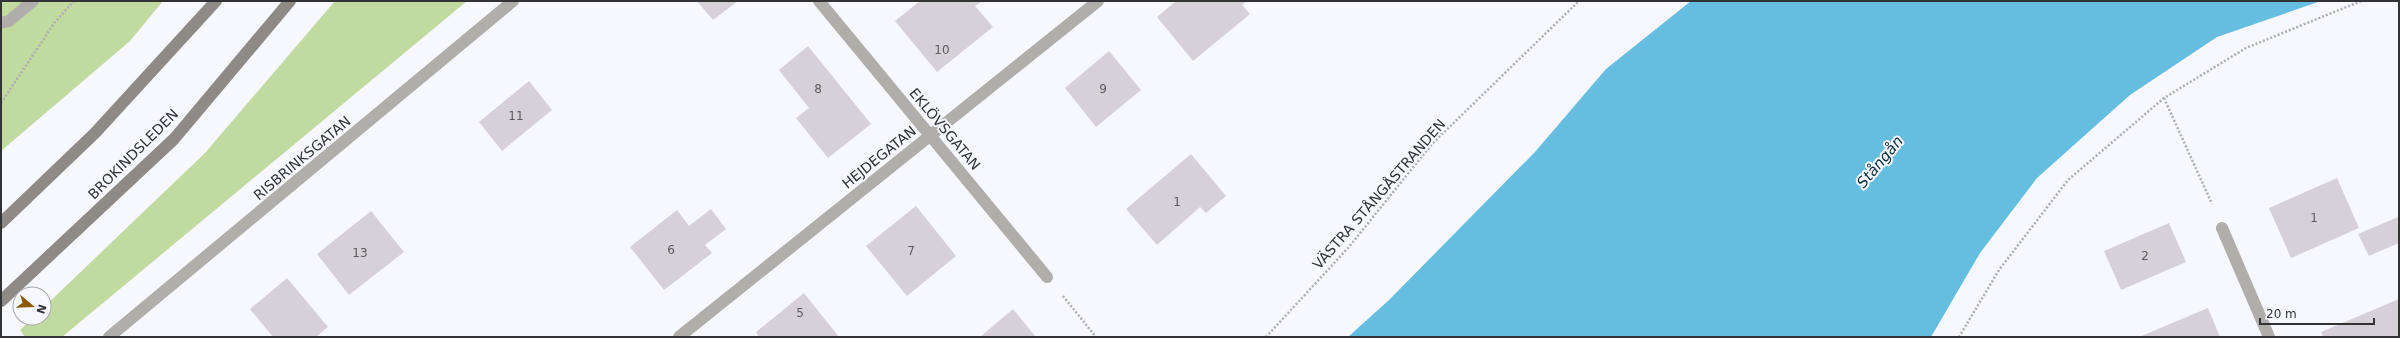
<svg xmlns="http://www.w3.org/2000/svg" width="2400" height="338" font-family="'DejaVu Sans',sans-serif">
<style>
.green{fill:#c1da9f}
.water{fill:#65bee0}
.building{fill:#d6d1d8}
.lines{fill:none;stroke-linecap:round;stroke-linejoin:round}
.path{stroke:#adaeb4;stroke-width:2.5;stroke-dasharray:2 2;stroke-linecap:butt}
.lane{stroke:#b0aeab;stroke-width:12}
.street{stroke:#b0aeab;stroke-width:12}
.secondary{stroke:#8e8b86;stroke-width:12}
.labels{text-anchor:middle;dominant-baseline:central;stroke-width:4;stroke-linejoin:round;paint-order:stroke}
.number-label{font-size:12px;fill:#5c5a5e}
.street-label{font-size:14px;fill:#333336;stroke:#f6f7ff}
.water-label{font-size:15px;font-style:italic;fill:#063140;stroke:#f6f7ff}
</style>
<rect width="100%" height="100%" fill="#f6f7ff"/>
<path class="green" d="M 1,1 L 163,1 L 130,41 L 1,151 Z
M 335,1 L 467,1 L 62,337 L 25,337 L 20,330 L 33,318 L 44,318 L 44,307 L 205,153 Z"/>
<path class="water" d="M 1691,1 L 2321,1 L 2217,37 L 2130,95 L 2037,178 L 1980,253 L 1931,337 L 1348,337 L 1389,300 L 1535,152 L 1606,69 Z"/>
<path class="building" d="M 697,1 L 738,1 L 713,20 Z
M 920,1 L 982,1 L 975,6 L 993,27 L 937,72 L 895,21 Z
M 1176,1 L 1247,1 L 1242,5 L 1250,14 L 1193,61 L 1157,17 Z
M 808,46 L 871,124 L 828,158 L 796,118 L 809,108 L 779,70 Z
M 1109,51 L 1141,90 L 1096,127 L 1065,88 Z
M 529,81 L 552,110 L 502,151 L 479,122 Z
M 1191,154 L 1226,196 L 1206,213 L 1200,207 L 1157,245 L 1126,209 Z
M 2337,178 L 2359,228 L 2291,258 L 2269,208 Z
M 916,206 L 956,256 L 907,296 L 866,246 Z
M 711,209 L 726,229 L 705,245 L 712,253 L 664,290 L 630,247 L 677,210 L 689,226 Z
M 371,211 L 404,252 L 349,295 L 317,254 Z
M 2398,217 L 2399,243 L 2369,256 L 2358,234 Z
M 2169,223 L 2186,262 L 2121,290 L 2104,251 Z
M 287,278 L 328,327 L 316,337 L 273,337 L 250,309 Z
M 804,293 L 839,337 L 759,337 L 756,332 Z
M 2399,299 L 2399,337 L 2323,337 L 2321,332 Z
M 2208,308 L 2220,337 L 2139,337 Z
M 1013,309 L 1036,337 L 980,337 Z"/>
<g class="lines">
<path class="path" d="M 2164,98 L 2212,204
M 1,103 L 55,22 L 74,1
M 1063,296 L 1096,337
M 1266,337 L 1348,248 L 1432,144 L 1579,1
M 1959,337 L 1999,270 L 2068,180 L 2164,98 L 2246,48 L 2361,1"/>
<path class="lane" d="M 1,23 L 9,21 L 33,1"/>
<path class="street" d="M 819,1 L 1047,277
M 2222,228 L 2269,337
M 109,337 L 513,1
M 679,337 L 1098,1"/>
<path class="secondary" d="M 1,223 L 95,133 L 216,1
M 1,301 L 174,139 L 290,1"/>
</g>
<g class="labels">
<g class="number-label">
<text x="942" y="50">10</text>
<text x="818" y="89">8</text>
<text x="1103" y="89">9</text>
<text x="516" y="116">11</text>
<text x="1177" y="202">1</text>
<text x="2314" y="218">1</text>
<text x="671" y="250">6</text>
<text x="911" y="251">7</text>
<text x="360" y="253">13</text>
<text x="2145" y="256">2</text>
<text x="800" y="313">5</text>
</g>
<g class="street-label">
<text transform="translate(945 129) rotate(50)">EKLÖVSGATAN</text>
<text transform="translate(133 154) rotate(-45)">BROKINDSLEDEN</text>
<text transform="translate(879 157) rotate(-39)">HEJDEGATAN</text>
<text transform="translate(302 158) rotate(-40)">RISBRINKSGATAN</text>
<text transform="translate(1379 194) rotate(-49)">VÄSTRA STÅNGÅSTRANDEN</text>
</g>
<g class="water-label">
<text transform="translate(1880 162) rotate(-50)">Stångån</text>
</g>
</g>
<rect width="2400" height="338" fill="none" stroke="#333336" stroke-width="4"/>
<g transform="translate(32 306) rotate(109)"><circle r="19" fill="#f6f7ff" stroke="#a8a9af"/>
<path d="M0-3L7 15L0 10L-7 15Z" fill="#8d5b08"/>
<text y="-6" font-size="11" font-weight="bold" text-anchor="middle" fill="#333336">N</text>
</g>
<path d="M2260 318v6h114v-6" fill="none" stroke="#333336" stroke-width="2"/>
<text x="2266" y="318" font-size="12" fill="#333336" stroke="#f6f7ff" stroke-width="3" paint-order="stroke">20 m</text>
</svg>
